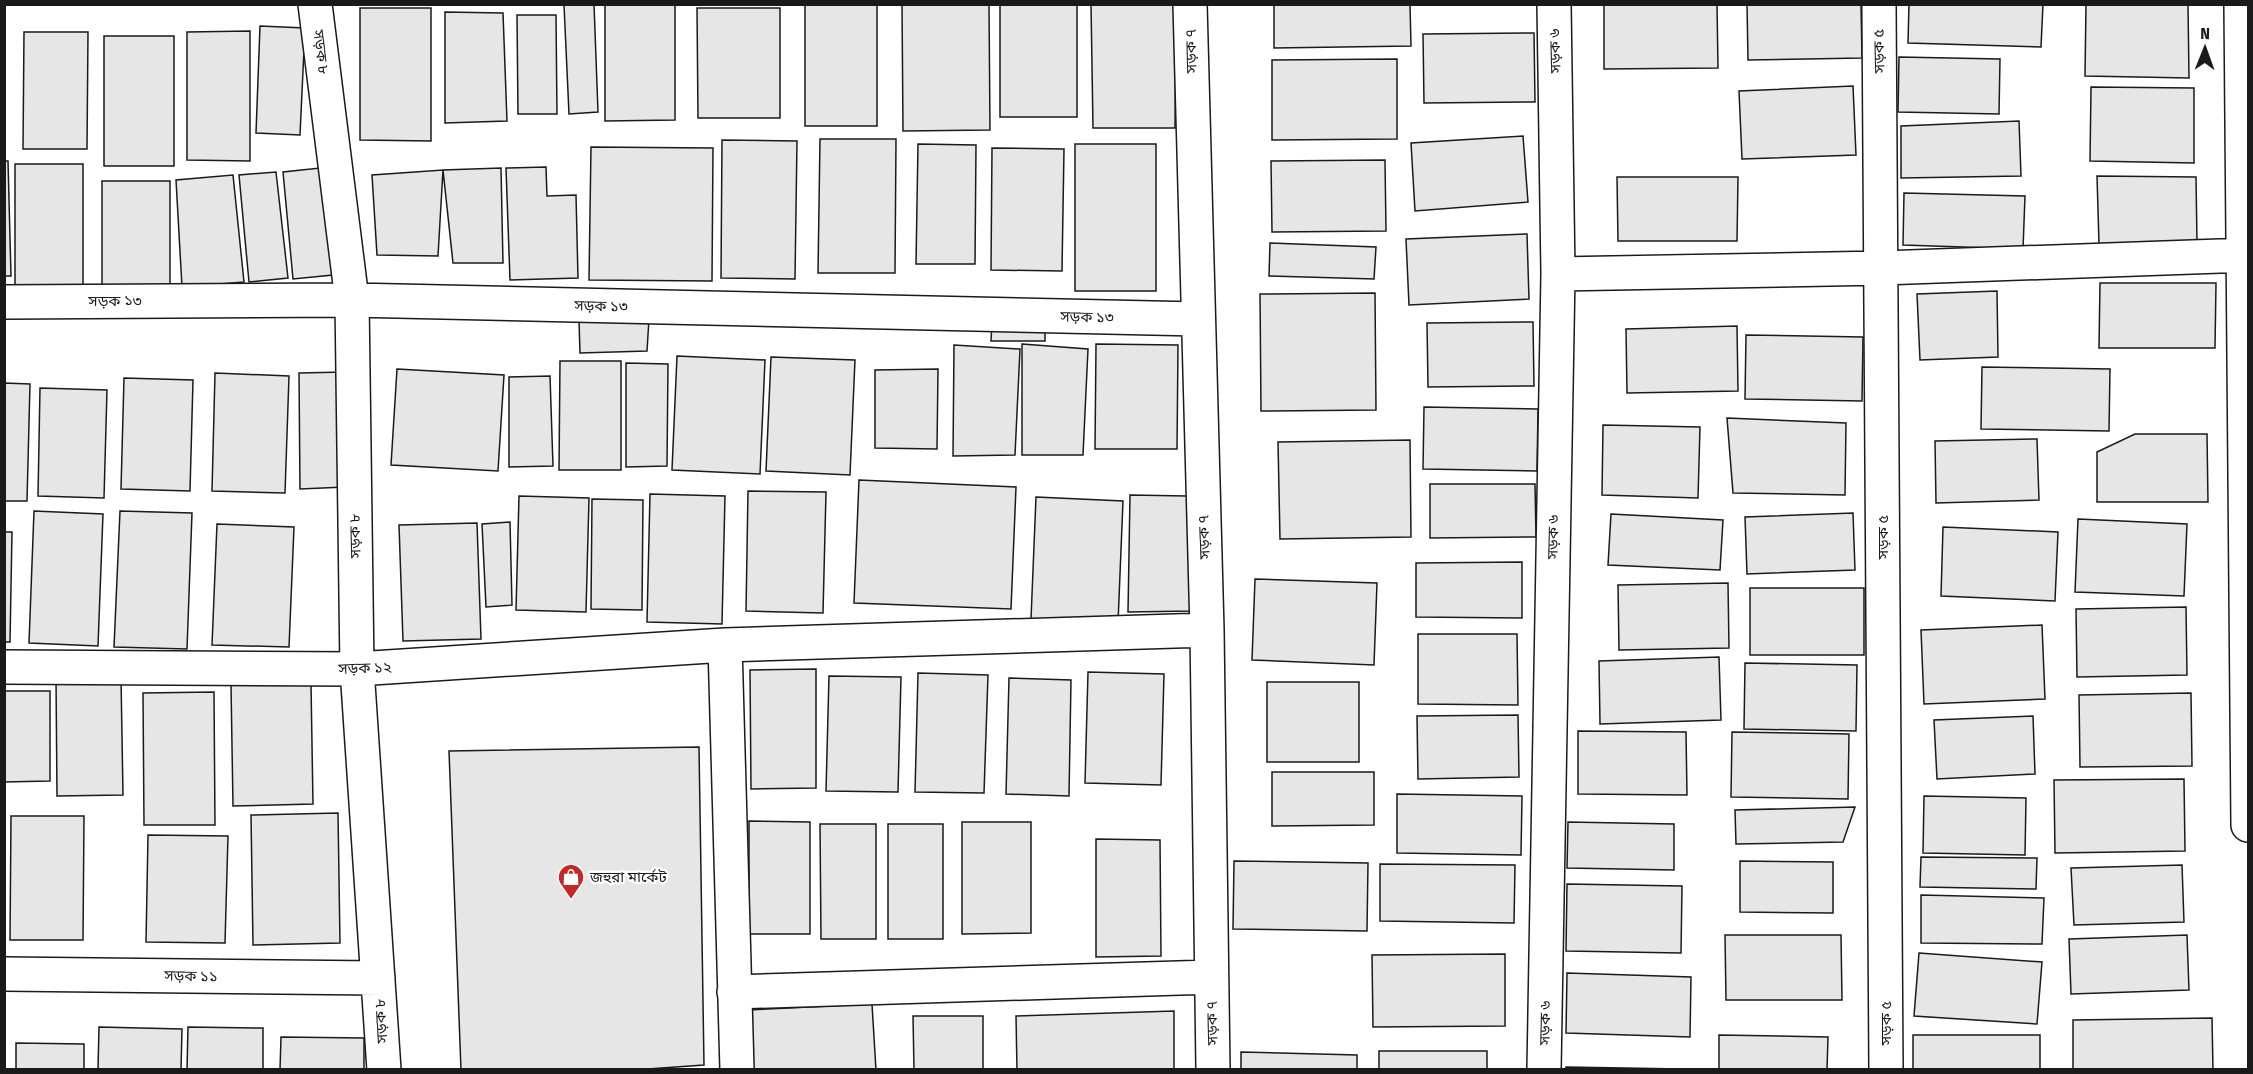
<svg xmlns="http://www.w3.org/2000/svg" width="2253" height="1074" font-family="'Fira Sans Condensed','Noto Sans Bengali',sans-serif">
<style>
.building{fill:#e6e6e6;stroke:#1a1a1a;stroke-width:1.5}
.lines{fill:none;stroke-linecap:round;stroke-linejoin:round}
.street-casing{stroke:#1a1a1a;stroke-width:36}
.street{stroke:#fff;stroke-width:33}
.labels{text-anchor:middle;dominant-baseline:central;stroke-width:4.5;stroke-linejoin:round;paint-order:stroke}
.street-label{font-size:15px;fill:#1a1a1a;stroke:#fff}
.poi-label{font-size:15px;fill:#1a1a1a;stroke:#fff;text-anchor:start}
</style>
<rect width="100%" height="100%" fill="#fff"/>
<path class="building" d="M 594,4 L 598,112 L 569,114 L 564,5 Z
M 605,4 L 675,4 L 675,120 L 605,121 Z
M 805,4 L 877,4 L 877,126 L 805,126 Z
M 902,4 L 989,4 L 990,130 L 903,131 Z
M 1000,4 L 1077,4 L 1077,117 L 1000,117 Z
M 1091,4 L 1176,4 L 1175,128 L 1093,128 Z
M 1274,4 L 1410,4 L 1411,46 L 1274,48 Z
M 1604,4 L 1717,4 L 1718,68 L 1604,69 Z
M 1747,4 L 1861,4 L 1862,58 L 1748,60 Z
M 1909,4 L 2043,4 L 2041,47 L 1908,43 Z
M 2086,4 L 2188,4 L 2189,78 L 2085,76 Z
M 360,8 L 431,8 L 431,141 L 360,140 Z
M 697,8 L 780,8 L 780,118 L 698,118 Z
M 445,12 L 503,13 L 507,121 L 445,123 Z
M 517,15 L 556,15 L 557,114 L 518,114 Z
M 260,26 L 305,28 L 300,135 L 256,133 Z
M 4,31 L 5,31 L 4,158 Z
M 250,31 L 250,161 L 187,160 L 187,32 Z
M 24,32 L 88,32 L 87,149 L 23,149 Z
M 1534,33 L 1535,102 L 1424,103 L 1423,34 Z
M 104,36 L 174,36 L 174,166 L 104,166 Z
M 1899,57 L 2000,59 L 1999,114 L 1898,112 Z
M 1397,59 L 1397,139 L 1272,140 L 1272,60 Z
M 1853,86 L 1856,155 L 1742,159 L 1739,91 Z
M 2091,87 L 2194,88 L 2194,163 L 2090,161 Z
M 2019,121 L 2021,176 L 1901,178 L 1901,126 Z
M 1523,136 L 1528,202 L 1415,211 L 1411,143 Z
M 820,139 L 896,139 L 895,273 L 818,273 Z
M 722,140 L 797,141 L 795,279 L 721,278 Z
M 918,144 L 976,145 L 975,264 L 916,264 Z
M 1075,144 L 1156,144 L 1156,291 L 1075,291 Z
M 591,147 L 713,148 L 712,281 L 589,280 Z
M 992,148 L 1064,149 L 1062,271 L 991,270 Z
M 1385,160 L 1386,231 L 1272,232 L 1271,161 Z
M 4,161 L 8,161 L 11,276 L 4,276 Z
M 15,164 L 83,164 L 83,287 L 15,288 Z
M 546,167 L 547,196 L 576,195 L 578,278 L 510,280 L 506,168 Z
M 320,168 L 333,275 L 293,279 L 283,172 Z
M 501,168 L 503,263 L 453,263 L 443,170 Z
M 443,170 L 438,256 L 377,255 L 372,175 Z
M 276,172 L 288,278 L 249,282 L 239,175 Z
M 233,175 L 244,282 L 182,287 L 176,180 Z
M 2097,176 L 2196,177 L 2197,243 L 2099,244 Z
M 1617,177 L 1738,177 L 1737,241 L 1618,241 Z
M 102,181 L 170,181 L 170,290 L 102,291 Z
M 1904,193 L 2025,196 L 2023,249 L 1903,245 Z
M 1527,234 L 1529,299 L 1409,305 L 1406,239 Z
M 1270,243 L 1376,247 L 1374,279 L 1269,276 Z
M 2100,283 L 2216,283 L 2215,348 L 2099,348 Z
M 1997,291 L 1998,357 L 1920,360 L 1917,294 Z
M 1375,293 L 1376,410 L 1261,411 L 1260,294 Z
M 649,319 L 647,351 L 580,353 L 579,320 Z
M 992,322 L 1045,322 L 1045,341 L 991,341 Z
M 1533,322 L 1534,386 L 1428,387 L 1427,323 Z
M 1737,326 L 1738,391 L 1627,393 L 1626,329 Z
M 1746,335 L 1863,337 L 1862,401 L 1745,399 Z
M 1022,344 L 1088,349 L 1083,455 L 1022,455 Z
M 1096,344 L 1178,345 L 1177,449 L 1095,449 Z
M 954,345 L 1020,349 L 1015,455 L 953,456 Z
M 677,356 L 765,360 L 760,474 L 672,470 Z
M 771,357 L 855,360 L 850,475 L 766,471 Z
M 560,361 L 621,361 L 621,470 L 559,470 Z
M 626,363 L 668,364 L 667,466 L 626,467 Z
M 1982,367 L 2110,369 L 2109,431 L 1981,429 Z
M 397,369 L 504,375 L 498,471 L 391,465 Z
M 938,369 L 937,449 L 875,448 L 875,370 Z
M 345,372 L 345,487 L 300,489 L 299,373 Z
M 215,373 L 289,376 L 285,493 L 212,491 Z
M 550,376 L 553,466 L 509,467 L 509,377 Z
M 124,378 L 193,380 L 190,491 L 121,489 Z
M 4,383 L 30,384 L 27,501 L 4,501 Z
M 40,388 L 107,390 L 104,498 L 38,496 Z
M 1424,407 L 1538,409 L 1537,471 L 1423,469 Z
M 1727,418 L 1846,423 L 1845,495 L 1733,493 Z
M 1603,425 L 1700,427 L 1698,498 L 1602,495 Z
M 2135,434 L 2207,434 L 2208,502 L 2097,502 L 2097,452 Z
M 2037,439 L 2039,500 L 1936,503 L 1935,441 Z
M 1410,440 L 1411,537 L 1280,539 L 1278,442 Z
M 859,480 L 1016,487 L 1011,609 L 854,603 Z
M 1430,484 L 1535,484 L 1536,537 L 1430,538 Z
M 748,491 L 826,492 L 823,613 L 746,611 Z
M 650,494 L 725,496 L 722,624 L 647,622 Z
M 1130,495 L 1187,496 L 1192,611 L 1128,612 Z
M 519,496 L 589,498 L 586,612 L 516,610 Z
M 1036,497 L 1123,501 L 1118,623 L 1031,619 Z
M 592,499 L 643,500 L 642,610 L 591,609 Z
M 34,511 L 103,514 L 98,646 L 29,643 Z
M 120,511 L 192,513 L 187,649 L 114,647 Z
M 1853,513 L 1855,570 L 1747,574 L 1745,517 Z
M 1611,514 L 1723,520 L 1720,570 L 1608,565 Z
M 2078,519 L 2187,524 L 2184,596 L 2075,592 Z
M 510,522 L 512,605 L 486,607 L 482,524 Z
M 477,523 L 481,639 L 403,641 L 399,525 Z
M 217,524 L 294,527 L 289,647 L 212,645 Z
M 1943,527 L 2058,532 L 2055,601 L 1941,596 Z
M 4,532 L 12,532 L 10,642 L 4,642 Z
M 1522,562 L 1522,618 L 1416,617 L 1416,563 Z
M 1255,579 L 1377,583 L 1374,665 L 1252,660 Z
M 1728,583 L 1729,648 L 1619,650 L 1618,585 Z
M 1750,588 L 1864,588 L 1864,655 L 1750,655 Z
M 2186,607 L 2187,675 L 2077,677 L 2076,609 Z
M 2042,625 L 2045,699 L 1924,704 L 1921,630 Z
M 1418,634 L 1517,634 L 1518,705 L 1418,704 Z
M 1719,657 L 1721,720 L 1600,724 L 1599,661 Z
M 1745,663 L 1857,665 L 1856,731 L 1744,729 Z
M 816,669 L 816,788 L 751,789 L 750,670 Z
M 1088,672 L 1164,674 L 1161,785 L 1085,783 Z
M 918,673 L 988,675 L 984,793 L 915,792 Z
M 829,676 L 901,677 L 898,792 L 826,791 Z
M 56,678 L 121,678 L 123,795 L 57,796 Z
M 1009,678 L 1071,680 L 1069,796 L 1006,794 Z
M 1267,682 L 1359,682 L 1359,762 L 1267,762 Z
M 311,684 L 313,804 L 233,806 L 231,685 Z
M 4,691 L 50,691 L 50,781 L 4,782 Z
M 214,692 L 215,825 L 144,825 L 143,693 Z
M 2191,693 L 2192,766 L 2080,767 L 2079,695 Z
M 1518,715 L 1519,777 L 1418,779 L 1417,716 Z
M 2033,716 L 2035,774 L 1937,779 L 1934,720 Z
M 1578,731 L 1686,732 L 1687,795 L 1578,794 Z
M 1732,732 L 1849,734 L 1848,799 L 1731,797 Z
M 699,747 L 704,1065 L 633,1070 L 461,1070 L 449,751 Z
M 1272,772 L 1374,772 L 1374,825 L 1272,826 Z
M 2184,779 L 2185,851 L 2055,853 L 2054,780 Z
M 1397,794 L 1522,796 L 1521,855 L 1397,853 Z
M 1924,796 L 2026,798 L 2025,855 L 1923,853 Z
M 1855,807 L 1843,842 L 1736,844 L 1735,810 Z
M 338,813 L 340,943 L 253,945 L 251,815 Z
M 11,816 L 84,816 L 83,940 L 10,940 Z
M 749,821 L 810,822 L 810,934 L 749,934 Z
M 962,822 L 1031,822 L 1031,933 L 962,934 Z
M 1568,822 L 1674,824 L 1674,870 L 1567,868 Z
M 820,824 L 876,824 L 876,939 L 821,939 Z
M 888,824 L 943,824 L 943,939 L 888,939 Z
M 148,835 L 228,836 L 225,943 L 146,942 Z
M 1096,839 L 1160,840 L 1161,956 L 1096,957 Z
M 1921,857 L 2037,858 L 2036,889 L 1920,887 Z
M 1234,861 L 1368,863 L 1367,931 L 1233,929 Z
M 1740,861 L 1833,862 L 1833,913 L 1740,912 Z
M 1380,864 L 1515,865 L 1514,923 L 1380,921 Z
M 2182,865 L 2184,922 L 2074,925 L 2071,868 Z
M 1567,884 L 1682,886 L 1681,953 L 1566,951 Z
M 1921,895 L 2044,898 L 2042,944 L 1921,943 Z
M 1725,935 L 1841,935 L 1842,1000 L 1726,1000 Z
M 2187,935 L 2189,990 L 2071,994 L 2069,939 Z
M 1919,953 L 2042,962 L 2037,1024 L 1914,1016 Z
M 1505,954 L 1505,1026 L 1373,1027 L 1372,955 Z
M 1567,973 L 1691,977 L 1690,1037 L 1566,1033 Z
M 872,1004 L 876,1070 L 750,1070 L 747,1010 Z
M 1174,1011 L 1174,1070 L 1017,1070 L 1016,1016 Z
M 913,1016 L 983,1016 L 983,1070 L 914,1070 Z
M 2212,1018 L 2213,1070 L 2073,1070 L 2073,1020 Z
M 99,1027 L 182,1029 L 181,1070 L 98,1070 Z
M 188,1027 L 263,1028 L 263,1070 L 187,1070 Z
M 1719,1035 L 1828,1037 L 1827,1070 L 1719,1070 Z
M 1913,1035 L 2040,1035 L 2040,1070 L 1913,1070 Z
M 281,1037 L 364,1038 L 364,1070 L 280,1070 Z
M 16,1043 L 84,1044 L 84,1070 L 16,1070 Z
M 1379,1051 L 1487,1051 L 1487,1070 L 1379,1070 Z
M 1241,1052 L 1357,1055 L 1357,1070 L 1241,1070 Z
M 1566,1067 L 1681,1069 L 1681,1070 L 1566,1070 Z"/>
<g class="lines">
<g class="street-casing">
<path id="street" d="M 315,4 L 352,300 L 357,669 L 384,1070
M 1190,4 L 1207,630 L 1213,1070
M 1879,4 L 1886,1070
M 2241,4 L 2248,825
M 1558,274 L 1882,268 L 2248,255
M 4,302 L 352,300 L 1198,319
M 725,645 L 737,1070
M 4,667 L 357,669 L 725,645 L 1207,630
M 4,974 L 378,978
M 734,992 L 1211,977
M 1544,1070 L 1558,274 L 1554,4"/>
</g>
<use href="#street" class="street"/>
</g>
<defs>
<g id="shop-pin" transform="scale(1.35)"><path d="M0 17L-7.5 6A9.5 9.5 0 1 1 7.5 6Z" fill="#c62828" stroke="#fff"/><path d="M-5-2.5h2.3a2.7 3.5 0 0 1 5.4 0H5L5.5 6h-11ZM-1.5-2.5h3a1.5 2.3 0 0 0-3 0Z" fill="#fff"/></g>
</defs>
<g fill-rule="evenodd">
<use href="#shop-pin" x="571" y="877"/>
</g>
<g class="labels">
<g class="street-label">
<text transform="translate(1191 51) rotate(-91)">সড়ক ৭</text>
<text transform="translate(1555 51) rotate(-91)">সড়ক ৬</text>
<text transform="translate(1879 51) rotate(-91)">সড়ক ৫</text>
<text transform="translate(321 52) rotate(83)">সড়ক ৮</text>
<text x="115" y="301">সড়ক ১৩</text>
<text transform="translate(601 306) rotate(1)">সড়ক ১৩</text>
<text transform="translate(1087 317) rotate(1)">সড়ক ১৩</text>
<text transform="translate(355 536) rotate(-91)">সড়ক ৮</text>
<text transform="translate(1204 537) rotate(-92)">সড়ক ৭</text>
<text transform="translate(1553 537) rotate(-89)">সড়ক ৬</text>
<text transform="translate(1883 537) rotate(-90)">সড়ক ৫</text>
<text transform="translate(365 668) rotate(-2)">সড়ক ১২</text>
<text transform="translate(191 976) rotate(1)">সড়ক ১১</text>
<text transform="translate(381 1021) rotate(-93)">সড়ক ৮</text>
<text transform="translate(1212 1023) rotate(-91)">সড়ক ৭</text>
<text transform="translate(1545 1023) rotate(-89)">সড়ক ৬</text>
<text transform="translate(1886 1023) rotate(-90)">সড়ক ৫</text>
</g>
<g class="poi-label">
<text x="590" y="877">জহুরা মার্কেট</text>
</g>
</g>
<rect width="2253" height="1074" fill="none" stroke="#1a1a1a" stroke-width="12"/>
<g transform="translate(2205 48) rotate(1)" stroke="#ffffff" stroke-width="4.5" paint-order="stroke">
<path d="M0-4.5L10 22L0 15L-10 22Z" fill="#1a1a1a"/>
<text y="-9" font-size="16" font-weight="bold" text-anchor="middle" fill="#1a1a1a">N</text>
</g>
</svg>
